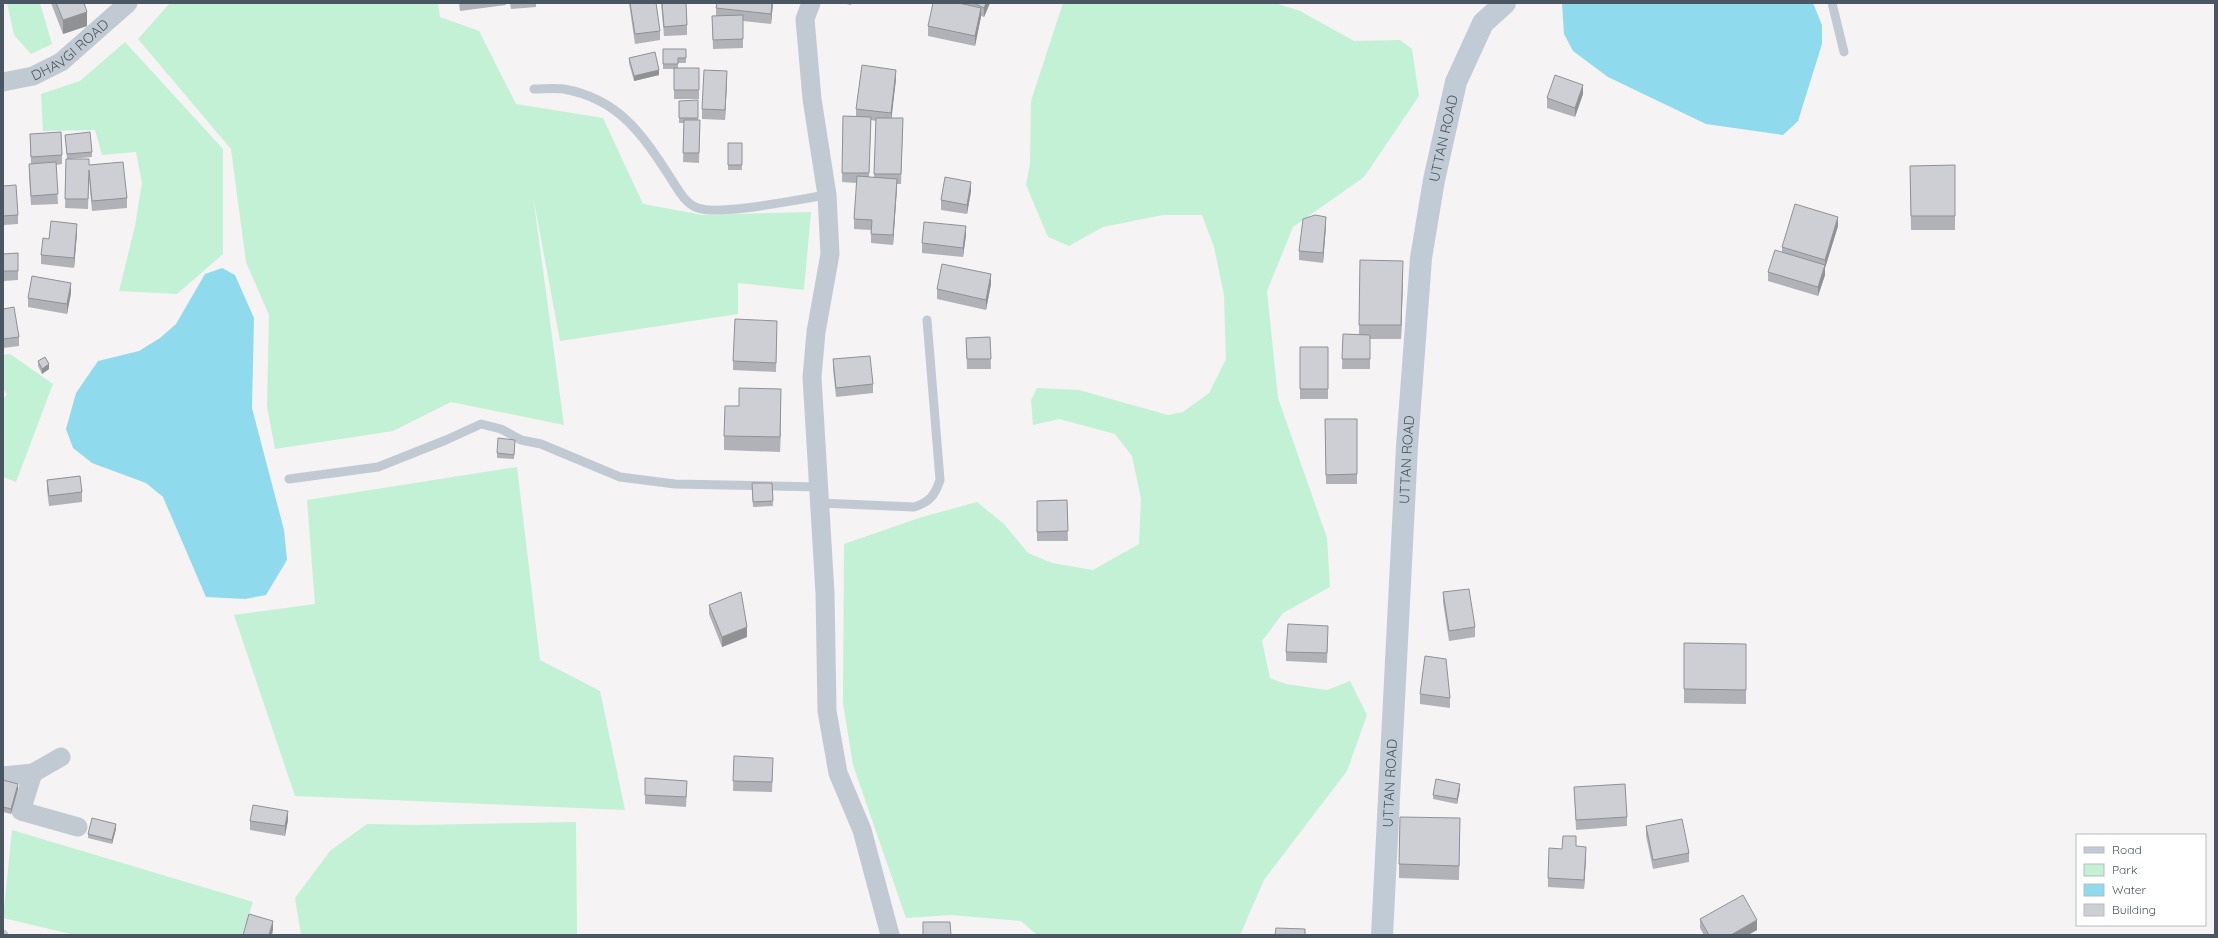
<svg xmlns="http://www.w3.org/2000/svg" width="2218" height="938" font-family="Quicksand,sans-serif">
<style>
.green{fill:#c3f1d5}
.water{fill:#90daee}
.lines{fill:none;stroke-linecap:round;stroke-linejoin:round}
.lane{stroke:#c1cad2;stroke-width:9}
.street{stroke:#c1cad2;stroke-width:19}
.secondary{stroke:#c1cbd6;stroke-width:22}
.wall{fill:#b0b2b7;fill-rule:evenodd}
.shaded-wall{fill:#909195}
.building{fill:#cdcfd5;stroke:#909195}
.labels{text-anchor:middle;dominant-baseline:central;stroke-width:3.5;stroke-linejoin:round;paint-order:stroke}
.street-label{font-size:14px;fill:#4a5661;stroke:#fff}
</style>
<rect width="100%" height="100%" fill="#f5f3f3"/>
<path class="green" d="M 7,3 L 40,3 L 52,44 L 31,54 L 14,35 Z
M 170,3 L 438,3 L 440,17 L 479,31 L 516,104 L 603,118 L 643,204 L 703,215 L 811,212 L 804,290 L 738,283 L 738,314 L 560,341 L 533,196 L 564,425 L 451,402 L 393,431 L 275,449 L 267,406 L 269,315 L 246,262 L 231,149 L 138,39 Z
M 1063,3 L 1275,3 L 1300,11 L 1354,41 L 1400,40 L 1412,49 L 1419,96 L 1364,177 L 1293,227 L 1267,291 L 1278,398 L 1327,538 L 1330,587 L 1283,613 L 1262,641 L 1270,678 L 1286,684 L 1327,690 L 1350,681 L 1367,715 L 1347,771 L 1264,880 L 1240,935 L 1037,935 L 1021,921 L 951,915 L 906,918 L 853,765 L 843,703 L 844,544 L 922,517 L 977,502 L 1004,524 L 1028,553 L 1052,563 L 1093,570 L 1139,544 L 1141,499 L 1132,456 L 1115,434 L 1059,419 L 1033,425 L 1031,400 L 1037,388 L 1079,390 L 1168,415 L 1183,412 L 1209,393 L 1226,359 L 1224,295 L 1214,247 L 1202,215 L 1163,215 L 1103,227 L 1069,246 L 1048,237 L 1026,185 L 1030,164 L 1031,101 Z
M 125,42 L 223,149 L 223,254 L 177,294 L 119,291 L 135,226 L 142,183 L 136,152 L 102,155 L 95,130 L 43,131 L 41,94 L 80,81 Z
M 10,354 L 53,384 L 16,482 L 3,477 L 3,400 L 7,394 L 3,388 L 3,355 Z
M 517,467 L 540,660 L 600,691 L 625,810 L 295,796 L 234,615 L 315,604 L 307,500 Z
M 576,822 L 577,935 L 301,935 L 295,898 L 330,851 L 367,824 L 418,825 Z
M 12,830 L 253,902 L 242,935 L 75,935 L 3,918 Z"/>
<path class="water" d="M 1562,3 L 1813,3 L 1822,25 L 1822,44 L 1798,121 L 1783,135 L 1706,124 L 1608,77 L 1573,51 L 1564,34 Z
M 222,268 L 235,275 L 254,318 L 252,408 L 284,530 L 287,560 L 266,595 L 245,599 L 206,597 L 163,497 L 146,483 L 92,463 L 73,448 L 66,429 L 76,393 L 98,361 L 139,351 L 160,338 L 176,324 L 205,274 Z"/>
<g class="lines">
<path class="lane" d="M 1832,3 L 1844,52
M 534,89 C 544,89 555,88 564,89 C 619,99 642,134 670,177 C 677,188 685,204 698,208 C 720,216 800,199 827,195
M 289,479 L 378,467 L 446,440 L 481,424 L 501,429 L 521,440 L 541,444 L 620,477 L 675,484 L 820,487
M 820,503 L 914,507 C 930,502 935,495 940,480 L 927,320
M 3,934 L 4,935"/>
<g class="street">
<path d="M 811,3 L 805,19 L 812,99 L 827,195 L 830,254 L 816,332 L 812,377 L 825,593 L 827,711 L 838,773 L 862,830 L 890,935"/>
<path id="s1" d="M 3,82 L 33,76 L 61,62 L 128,3"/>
<path d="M 33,773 L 21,811 L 78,827"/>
<path d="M 3,776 L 33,773 L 61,757"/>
</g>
<path class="secondary" id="s2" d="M 1382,935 L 1407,446 L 1421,258 L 1434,180 L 1456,82 L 1483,23 L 1505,3"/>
</g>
<path class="wall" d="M 51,3 L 84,3 L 87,26 L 63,34 Z
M 459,3 L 506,3 L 506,5 L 460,11 Z
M 510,3 L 536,3 L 536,7 L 511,9 Z
M 629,3 L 656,3 L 660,31 L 660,40 L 635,44 Z
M 661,3 L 686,3 L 687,25 L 687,35 L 664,36 Z
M 773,3 L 771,24 L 743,21 L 743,48 L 713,49 L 712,16 L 716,16 L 716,8 Z
M 842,3 L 852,3 L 851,5 Z
M 963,3 L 990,3 L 984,17 L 981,16 L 975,46 L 928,36 L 928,26 L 963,4 Z
M 663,49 L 686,49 L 686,63 L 678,63 L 678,68 L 699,68 L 699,99 L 674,99 L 674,69 L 663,69 Z
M 629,58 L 659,75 L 634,81 L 629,63 Z
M 896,79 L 891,118 L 903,128 L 901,184 L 897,184 L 893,245 L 871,243 L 871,230 L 854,229 L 854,219 L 857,183 L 842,182 L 843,116 L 856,116 L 856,109 ZM 871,120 L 876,121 L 874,177 L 869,177 Z
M 727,80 L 725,120 L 702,119 L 702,109 Z
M 1583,94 L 1575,117 L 1547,108 L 1547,98 Z
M 698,100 L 698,120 L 700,120 L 699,163 L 683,162 L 684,123 L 679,123 L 679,101 Z
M 30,134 L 62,155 L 62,164 L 56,165 L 58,204 L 31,205 L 29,174 L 29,164 L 31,164 Z
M 65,135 L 92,152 L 92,157 L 69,159 L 89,165 L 127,198 L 127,208 L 92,211 L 89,179 L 88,209 L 65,208 L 66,159 L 67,159 Z
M 728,143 L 742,143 L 742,170 L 728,170 Z
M 1955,165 L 1955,230 L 1911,230 L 1910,166 Z
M 3,186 L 18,215 L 18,224 L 3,225 Z
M 971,191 L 967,214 L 941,210 L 941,200 Z
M 1326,226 L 1323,263 L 1299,260 L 1299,251 Z
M 1838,226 L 1825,268 L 1825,275 L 1818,296 L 1768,281 L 1768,272 L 1782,252 L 1782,247 Z
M 77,233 L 74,268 L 41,264 L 41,255 L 49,239 Z
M 966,235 L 963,257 L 922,253 L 922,243 Z
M 18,253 L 18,280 L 3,281 L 3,254 Z
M 1360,260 L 1403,275 L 1401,339 L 1370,339 L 1370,369 L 1342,369 L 1343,334 L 1359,335 Z
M 991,284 L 986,310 L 937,299 L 937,289 Z
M 71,293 L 67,314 L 28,307 L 28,298 Z
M 3,309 L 19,337 L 19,346 L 3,348 Z
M 777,331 L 776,372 L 733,370 L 733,361 Z
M 990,337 L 991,369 L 967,369 L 966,338 Z
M 1300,347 L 1328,347 L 1328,399 L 1300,399 Z
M 833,359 L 873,384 L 873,393 L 836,397 L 833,369 Z
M 38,361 L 49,369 L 42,374 L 38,366 Z
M 781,403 L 780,452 L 724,450 L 724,436 Z
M 1325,419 L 1357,419 L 1357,484 L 1326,484 Z
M 515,444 L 514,459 L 497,458 L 497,453 Z
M 47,480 L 82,492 L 82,502 L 49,506 L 47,490 Z
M 752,483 L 772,483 L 773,506 L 753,507 Z
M 1067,500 L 1068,541 L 1037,541 L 1037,501 Z
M 1443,592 L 1475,627 L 1475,637 L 1449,641 L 1443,602 Z
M 709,605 L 747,637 L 722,647 L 709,614 Z
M 1328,636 L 1327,663 L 1286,661 L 1286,652 Z
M 1684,643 L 1746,644 L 1746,704 L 1684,703 Z
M 1420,694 L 1450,698 L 1450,708 L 1420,704 Z
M 734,756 L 773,767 L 772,792 L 733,791 Z
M 3,780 L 18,789 L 11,814 L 3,812 Z
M 1574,787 L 1627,817 L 1627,826 L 1576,830 Z
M 1460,789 L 1457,804 L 1433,799 L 1433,795 Z
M 687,790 L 686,807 L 645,804 L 645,795 Z
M 288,820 L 285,836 L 250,830 L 250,821 Z
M 1646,826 L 1689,853 L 1689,862 L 1653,869 L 1646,836 Z
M 116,829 L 112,844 L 88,838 L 88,834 Z
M 1460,832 L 1459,880 L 1399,878 L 1399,864 Z
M 1576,846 L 1586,857 L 1584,889 L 1548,887 L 1548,878 L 1562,849 Z
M 1700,919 L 1757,930 L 1748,935 L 1704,935 L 1700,928 Z"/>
<path class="shaded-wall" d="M 772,3 L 773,3 L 771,24 L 771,14 Z
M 986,3 L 990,3 L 984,17 L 984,8 Z
M 981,8 L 981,17 L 975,46 L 975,36 Z
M 87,12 L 87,26 L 63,34 L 63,20 Z
M 659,70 L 659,75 L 634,81 L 634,76 Z
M 896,70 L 896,79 L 891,123 L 891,113 Z
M 727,71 L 727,80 L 725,120 L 725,110 Z
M 1583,85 L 1583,94 L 1575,117 L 1575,108 Z
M 897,179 L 897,189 L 893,245 L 893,235 Z
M 971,182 L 971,191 L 967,214 L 967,205 Z
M 1326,217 L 1326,226 L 1323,263 L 1323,253 Z
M 1838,217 L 1838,226 L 1825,268 L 1825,275 L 1818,296 L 1818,287 L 1825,266 L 1825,260 Z
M 77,224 L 77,233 L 74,268 L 74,258 Z
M 966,226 L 966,235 L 963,257 L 963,248 Z
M 1403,261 L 1403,275 L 1401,339 L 1401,325 Z
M 991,274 L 991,284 L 986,310 L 986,300 Z
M 71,283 L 71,293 L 67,314 L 67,304 Z
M 49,364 L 49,369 L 42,374 L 42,369 Z
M 781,389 L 781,403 L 780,452 L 780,437 Z
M 747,627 L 747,637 L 722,647 L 722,637 Z
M 18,784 L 18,789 L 11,814 L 11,809 Z
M 1460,784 L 1460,789 L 1457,804 L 1457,799 Z
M 288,811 L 288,820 L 285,836 L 285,826 Z
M 116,824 L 116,829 L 112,844 L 112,840 Z
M 1586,847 L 1586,857 L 1584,889 L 1584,880 Z
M 1757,920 L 1757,930 L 1748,935 L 1731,935 Z
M 273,921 L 273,930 L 272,935 L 269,935 Z"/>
<path class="building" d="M 56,3 L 84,3 L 87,12 L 63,20 Z
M 630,3 L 656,3 L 660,31 L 635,34 Z
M 662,3 L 686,3 L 687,25 L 664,27 Z
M 717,3 L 772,3 L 771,14 L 716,8 Z
M 933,3 L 959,3 L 981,8 L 975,36 L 928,26 Z
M 974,3 L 986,3 L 984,8 Z
M 743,15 L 743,39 L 713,40 L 712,16 Z
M 663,49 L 686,49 L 686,58 L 678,58 L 678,64 L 663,64 Z
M 655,52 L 659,70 L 634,76 L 629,58 Z
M 862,65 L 896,70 L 891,113 L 856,109 Z
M 674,68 L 699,68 L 699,90 L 674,90 Z
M 704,70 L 727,71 L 725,110 L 702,109 Z
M 1555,75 L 1583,85 L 1575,108 L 1547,98 Z
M 698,100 L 698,118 L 679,118 L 679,101 Z
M 843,116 L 871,117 L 869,173 L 842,173 Z
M 876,118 L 903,118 L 901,174 L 874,174 Z
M 684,120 L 700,120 L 699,153 L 683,153 Z
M 61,132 L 62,155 L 31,157 L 30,134 Z
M 90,132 L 92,152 L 67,154 L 65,135 Z
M 728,143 L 742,143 L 742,165 L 728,165 Z
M 66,159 L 89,159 L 89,165 L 123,162 L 127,198 L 92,201 L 89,170 L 88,199 L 65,199 Z
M 56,162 L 58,194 L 31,196 L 29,164 Z
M 1955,165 L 1955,216 L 1911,216 L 1910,166 Z
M 857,176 L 897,179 L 893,235 L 871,234 L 872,220 L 854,219 Z
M 945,177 L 971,182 L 967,205 L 941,200 Z
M 16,185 L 18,215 L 3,216 L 3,186 Z
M 1795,204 L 1838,217 L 1825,260 L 1782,247 Z
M 1315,215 L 1326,217 L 1323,253 L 1299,251 L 1303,219 Z
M 51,221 L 77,224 L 74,258 L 41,255 L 43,238 L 49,239 Z
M 924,222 L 966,226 L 963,248 L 922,243 Z
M 1775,250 L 1825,265 L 1818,287 L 1768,272 Z
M 18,253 L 18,271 L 3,271 L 3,254 Z
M 1360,260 L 1403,261 L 1401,325 L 1359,325 Z
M 942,264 L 991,274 L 986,300 L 937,289 Z
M 32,276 L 71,283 L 67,304 L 28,298 Z
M 14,307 L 19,337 L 3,339 L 3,309 Z
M 735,319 L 777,321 L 776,363 L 733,361 Z
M 1343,334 L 1370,335 L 1370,359 L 1342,359 Z
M 990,337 L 991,359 L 967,359 L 966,338 Z
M 1300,347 L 1328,347 L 1328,389 L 1300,389 Z
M 870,356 L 873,384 L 836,388 L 833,359 Z
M 45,357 L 49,364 L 42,369 L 38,361 Z
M 739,388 L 781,389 L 780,437 L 724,436 L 725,406 L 739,406 Z
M 1325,419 L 1357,419 L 1357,474 L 1326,475 Z
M 498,438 L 515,440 L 514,455 L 497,453 Z
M 80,476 L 82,492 L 49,496 L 47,480 Z
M 752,483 L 772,483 L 773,501 L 753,502 Z
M 1067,500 L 1068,531 L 1037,532 L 1037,501 Z
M 1469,589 L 1475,627 L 1449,631 L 1443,592 Z
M 741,592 L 747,627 L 722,637 L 709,605 Z
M 1288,624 L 1328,626 L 1327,653 L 1286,652 Z
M 1684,643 L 1746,644 L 1746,690 L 1684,689 Z
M 1425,656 L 1446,659 L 1450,698 L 1420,694 Z
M 734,756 L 773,758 L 772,782 L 733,781 Z
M 645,778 L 687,781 L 686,797 L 645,795 Z
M 1436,779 L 1460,784 L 1457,799 L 1433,795 Z
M 3,780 L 18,784 L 11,809 L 3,807 Z
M 1625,784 L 1627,817 L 1576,820 L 1574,787 Z
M 253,805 L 288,811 L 285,826 L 250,821 Z
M 1400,817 L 1460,818 L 1459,866 L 1399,864 Z
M 92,818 L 116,824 L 112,840 L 88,834 Z
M 1682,819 L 1689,853 L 1653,860 L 1646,826 Z
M 1563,836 L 1576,836 L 1576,846 L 1586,847 L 1584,880 L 1548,878 L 1549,848 L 1562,849 Z
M 1743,895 L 1757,920 L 1731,935 L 1709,935 L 1700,919 Z
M 249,914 L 273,921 L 269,935 L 243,935 Z
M 923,922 L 950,922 L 951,935 L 923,935 Z
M 1276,928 L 1305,929 L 1305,935 L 1275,935 Z"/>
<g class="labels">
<g class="street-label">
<text stroke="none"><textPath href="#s1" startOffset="76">DHAVGI ROAD</textPath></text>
<text stroke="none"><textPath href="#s2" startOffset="800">UTTAN ROAD</textPath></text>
<text stroke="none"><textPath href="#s2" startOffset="476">UTTAN ROAD</textPath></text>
<text stroke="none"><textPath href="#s2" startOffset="152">UTTAN ROAD</textPath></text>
</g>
</g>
<rect width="2218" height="938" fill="none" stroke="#4a5661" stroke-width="8"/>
<rect x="2076" y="834" width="130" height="92" fill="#ffffff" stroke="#b7bbc0"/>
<rect x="2084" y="847" width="20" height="6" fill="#c1cbd6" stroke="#b7bbc0"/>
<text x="2112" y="854" font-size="12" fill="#4a5661">Road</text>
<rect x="2084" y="864" width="20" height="12" fill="#c3f1d5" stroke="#b7bbc0"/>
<text x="2112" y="874" font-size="12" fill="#4a5661">Park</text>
<rect x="2084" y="884" width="20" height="12" fill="#90daee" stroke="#b7bbc0"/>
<text x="2112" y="894" font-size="12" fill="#4a5661">Water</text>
<rect x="2084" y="904" width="20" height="12" fill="#cdcfd5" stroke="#b7bbc0"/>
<text x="2112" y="914" font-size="12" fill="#4a5661">Building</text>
</svg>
